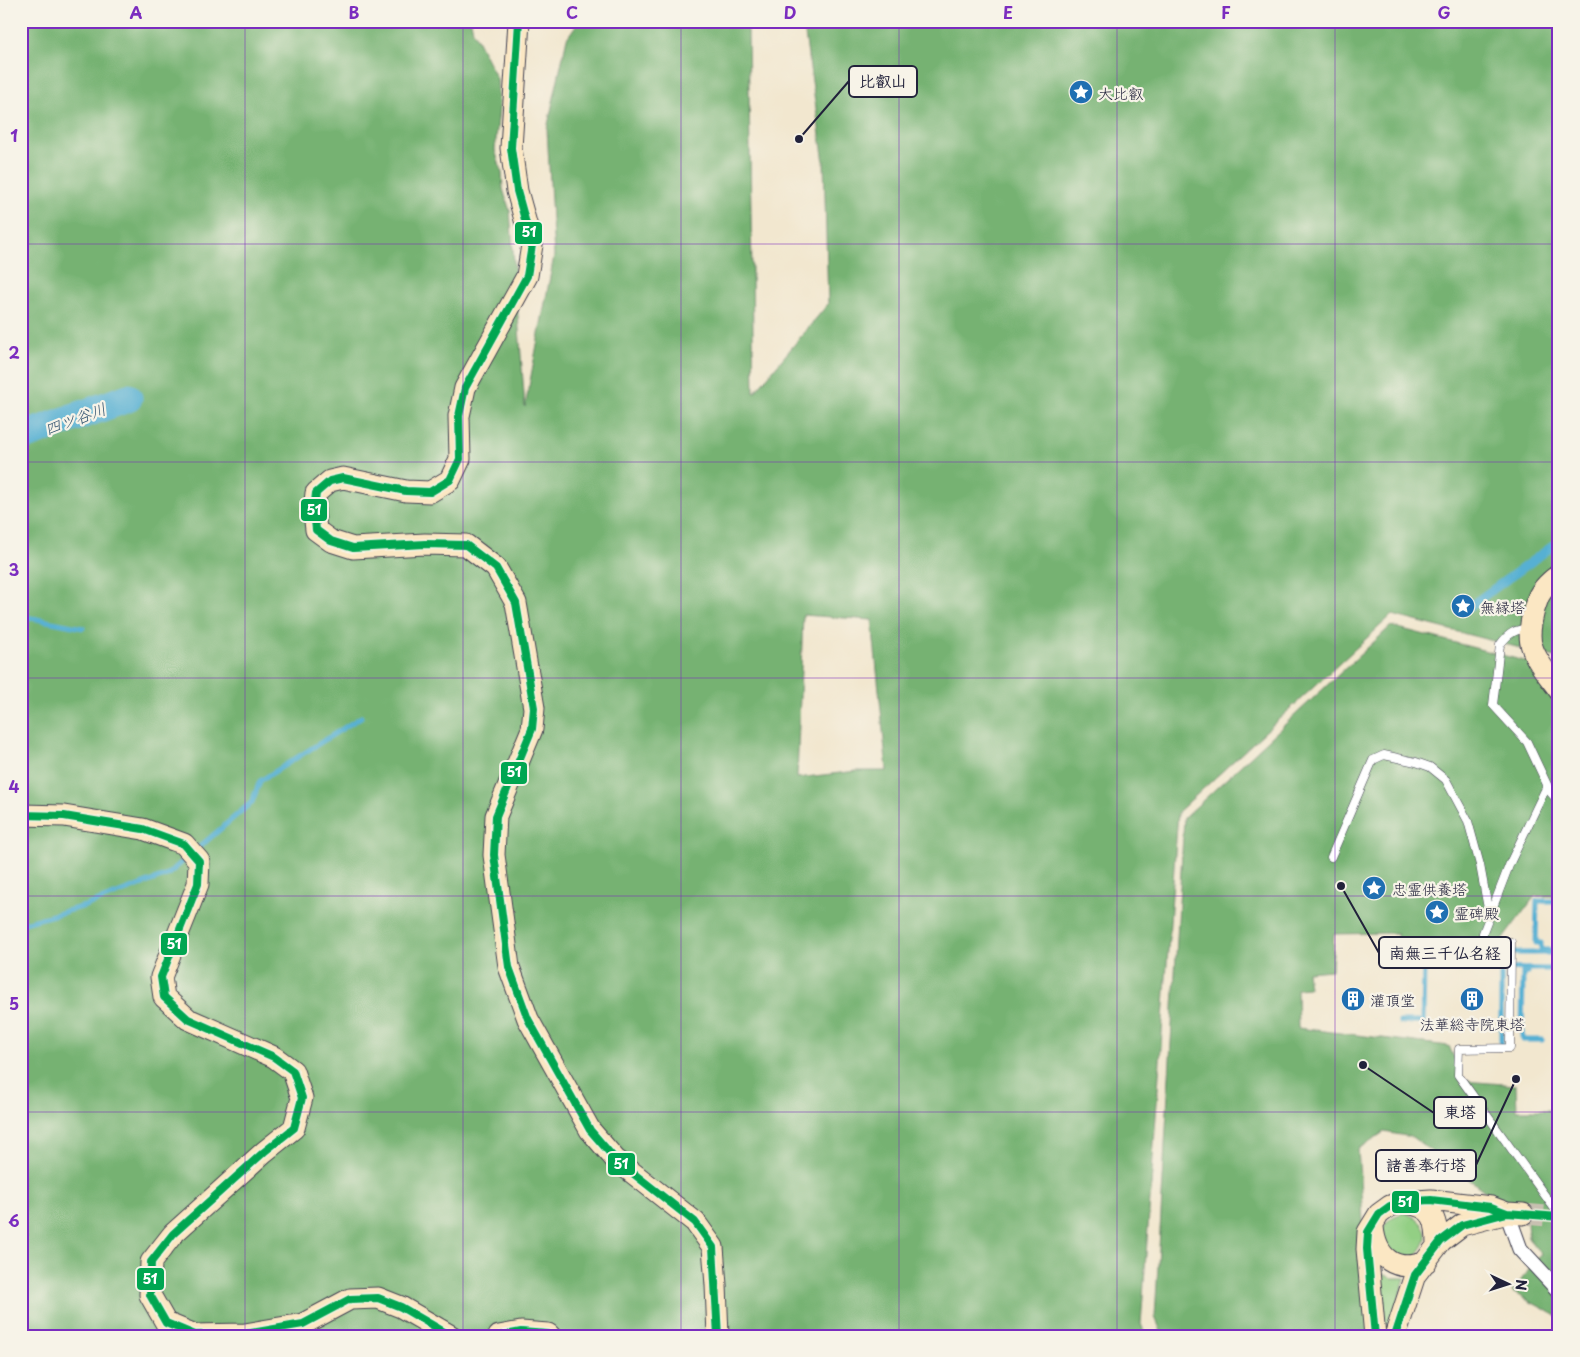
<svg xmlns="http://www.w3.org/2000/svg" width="1580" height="1357" font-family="'Playpen Sans','Klee One',sans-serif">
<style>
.green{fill:#93cf84;stroke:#5a7860}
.forest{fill:#76b272;stroke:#4c6a56;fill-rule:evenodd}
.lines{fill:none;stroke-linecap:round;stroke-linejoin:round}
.stream{stroke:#56b0d3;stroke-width:5}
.river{stroke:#56b0d3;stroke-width:29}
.secondary-tunnel{stroke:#c8c0b1;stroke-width:21;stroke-dasharray:21 11;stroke-linecap:butt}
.lane-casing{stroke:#414051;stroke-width:9}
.street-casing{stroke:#414051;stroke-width:17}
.secondary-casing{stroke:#414051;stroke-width:23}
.lane{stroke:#fff;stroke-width:8}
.street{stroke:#fff;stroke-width:15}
.secondary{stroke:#fbe7c3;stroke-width:21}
.bus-1-casing{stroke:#f7f3e8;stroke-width:11}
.bus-1{stroke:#00a651;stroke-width:8}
.grid{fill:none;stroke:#7b2cbf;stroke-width:1;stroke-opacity:0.55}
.labels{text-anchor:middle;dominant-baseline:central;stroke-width:4.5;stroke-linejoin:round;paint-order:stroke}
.poi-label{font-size:15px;fill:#22223b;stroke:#f7f3e8;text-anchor:start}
.water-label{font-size:16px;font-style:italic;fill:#345470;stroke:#f7f3e8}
.leader{fill:none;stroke:#22223b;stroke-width:2}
.callout-dot{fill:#22223b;stroke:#f7f3e8;stroke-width:2}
.callout{fill:#f7f3e8;stroke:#22223b;stroke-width:2}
.callout-label{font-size:16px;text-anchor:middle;font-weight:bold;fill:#22223b}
.line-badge{stroke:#f7f3e8;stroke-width:2}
.badge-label{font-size:14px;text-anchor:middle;font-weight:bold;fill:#fff}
.neatline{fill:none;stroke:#7b2cbf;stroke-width:2}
.grid-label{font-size:16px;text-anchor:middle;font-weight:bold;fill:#7b2cbf}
</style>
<rect width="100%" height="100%" fill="#f7f3e8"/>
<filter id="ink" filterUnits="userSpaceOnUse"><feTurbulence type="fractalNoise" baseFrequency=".02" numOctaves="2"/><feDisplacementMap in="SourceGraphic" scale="10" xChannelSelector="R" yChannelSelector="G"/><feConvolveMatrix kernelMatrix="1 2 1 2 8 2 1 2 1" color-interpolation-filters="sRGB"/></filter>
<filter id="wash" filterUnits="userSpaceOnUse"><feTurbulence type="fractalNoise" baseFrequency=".0096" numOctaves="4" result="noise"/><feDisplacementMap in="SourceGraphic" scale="20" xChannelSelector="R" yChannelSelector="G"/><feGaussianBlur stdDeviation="1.12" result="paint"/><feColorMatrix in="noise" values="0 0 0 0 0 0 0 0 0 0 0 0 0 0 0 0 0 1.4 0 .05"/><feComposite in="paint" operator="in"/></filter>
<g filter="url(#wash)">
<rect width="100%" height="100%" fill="#f2e7cf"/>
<path class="green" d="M 1405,1213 C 1429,1222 1433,1240 1414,1257 L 1391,1255 L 1381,1235 C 1385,1221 1391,1216 1405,1213 Z
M 1375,1271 L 1392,1278 L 1405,1278 L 1388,1333 L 1378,1332 Z"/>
<path class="forest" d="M 21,21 L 471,21 L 473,31 L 497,79 L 499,108 L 495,150 L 502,173 L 503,189 L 510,211 L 525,407 L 554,256 L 547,129 L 567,38 L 579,21 L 740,21 L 748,30 L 754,393 L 828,304 L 824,162 L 803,21 L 1559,21 L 1559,658 L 1392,615 L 1178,812 L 1141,1324 L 1146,1336 L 21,1336 ZM 803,615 L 872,620 L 887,771 L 857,771 L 797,778 Z
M 1391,626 L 1559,670 L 1559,896 L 1535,896 L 1497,947 L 1398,946 L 1397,933 L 1334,934 L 1332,970 L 1307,972 L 1309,988 L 1297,989 L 1298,1028 L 1449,1046 L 1464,1081 L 1516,1085 L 1517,1110 L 1555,1110 L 1556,1095 L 1559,1095 L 1559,1317 L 1512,1292 L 1541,1254 L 1528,1238 L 1526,1206 L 1520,1202 L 1499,1200 L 1486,1192 L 1412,1137 L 1384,1132 L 1358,1149 L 1371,1336 L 1163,1336 L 1155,1317 L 1184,818 Z"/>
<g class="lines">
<path class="stream" d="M 1467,606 L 1559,539
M 1468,610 L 1559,544
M 21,616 L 83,628
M 197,849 L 252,802 L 260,781 L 361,717
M 21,924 L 85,906 L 167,875 L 188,857
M 1513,953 L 1551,953 L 1551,950 L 1541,950 L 1541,943 L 1536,943 L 1537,901 L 1559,901
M 1528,972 L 1523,972 L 1522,1040 L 1542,1040
M 1400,1022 L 1423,1022 L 1424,968 L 1559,969
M 1501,1044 L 1501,975"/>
<path class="river" d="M 21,437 L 128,398"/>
</g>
</g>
<g filter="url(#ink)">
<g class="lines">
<path class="secondary-tunnel" d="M 1523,1214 L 1559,1217"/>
<g class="lane-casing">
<path id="lane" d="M 1530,628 C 1516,629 1508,633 1500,645 L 1493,705 L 1527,742 L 1551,793 L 1559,802
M 1547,786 L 1510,863 L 1483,933 L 1483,941 L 1511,942 L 1510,1048 L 1459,1049 L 1458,1075 L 1559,1215
M 1331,857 L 1373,760 L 1384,755 L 1416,762 L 1430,767 L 1446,780 L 1468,821 L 1480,865 L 1489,914"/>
</g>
<g class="street-casing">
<path id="street" d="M 1507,1213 L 1520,1249 L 1559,1291"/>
</g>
<g class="secondary-casing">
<path id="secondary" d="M 519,21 L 511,148 L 517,191 L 532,245 L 527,276 L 465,388 L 459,416 L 460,459 L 450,480 L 430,492 L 406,491 L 343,478 L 330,481 L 316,493 L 314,511 L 316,530 L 331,541 L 353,548 L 425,544 L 466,545 L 496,568 L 516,603 L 534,708 L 532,729 L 496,816 L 494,855 L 509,967 L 528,1019 L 590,1130 L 615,1159 L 695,1222 L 713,1247 L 716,1285 L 718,1336
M 1559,575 C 1552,579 1541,590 1538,598 C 1533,610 1527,634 1532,647 C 1537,663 1549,676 1559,690
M 21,815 L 64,816 L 143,829 L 184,844 L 199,861 L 198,884 L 161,977 L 164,997 L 188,1019 L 274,1057 L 293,1071 L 302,1098 L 294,1128 L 264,1152 L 173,1234 L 151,1262 L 150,1295 L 166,1323 L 195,1335 L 245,1334 L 303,1324 L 350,1299 L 378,1298 L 401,1307 L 451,1336
M 1407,1203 C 1435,1208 1437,1220 1437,1246
M 1373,1227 C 1376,1259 1396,1273 1426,1262
M 499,1336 L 521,1332 L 548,1334 L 550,1336
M 1375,1336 L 1367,1249 L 1368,1232 L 1379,1214 L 1390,1206 L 1402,1202 L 1431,1200 L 1491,1207 L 1507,1213 L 1523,1214
M 1395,1336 L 1415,1275 L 1441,1241 L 1462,1225 L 1504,1214"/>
</g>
<use href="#lane" class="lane"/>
<use href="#street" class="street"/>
<use href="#secondary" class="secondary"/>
<g class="bus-1-casing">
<path id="bus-1" d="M 519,21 L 511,148 L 517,191 L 532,245 L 527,276 L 465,388 L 459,416 L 460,459 L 450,480 L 430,492 L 406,491 L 343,478 L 330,481 L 316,493 L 314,511 L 316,530 L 331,541 L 353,548 L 425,544 L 466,545 L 496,568 L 516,603 L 534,708 L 532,729 L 496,816 L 494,855 L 509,967 L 528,1019 L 590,1130 L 615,1159 L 695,1222 L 713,1247 L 718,1336
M 21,815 L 64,816 L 143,829 L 184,844 L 199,861 L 198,884 L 161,977 L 164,997 L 188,1019 L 274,1057 L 293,1071 L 302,1098 L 294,1128 L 264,1152 L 173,1234 L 151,1262 L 150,1295 L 166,1323 L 195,1335 L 245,1334 L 303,1324 L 350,1299 L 378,1298 L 401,1307 L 451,1336
M 500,1336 L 521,1332 L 548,1334 L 550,1336
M 1375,1336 L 1367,1249 L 1368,1232 L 1379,1214 L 1390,1206 L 1402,1202 L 1431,1200 L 1491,1207 L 1507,1213 L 1559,1217
M 1395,1336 L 1415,1275 L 1441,1241 L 1462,1225 L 1507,1213"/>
</g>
<use href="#bus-1" class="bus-1"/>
</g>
</g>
<path class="grid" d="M 245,21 L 245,1336M 463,21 L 463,1336M 681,21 L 681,1336M 899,21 L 899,1336M 1117,21 L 1117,1336M 1335,21 L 1335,1336M 21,244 L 1559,244M 21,462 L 1559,462M 21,678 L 1559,678M 21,896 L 1559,896M 21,1112 L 1559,1112"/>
<defs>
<g id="sight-disc" transform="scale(1.25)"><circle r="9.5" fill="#1f6fb2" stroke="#f7f3e8"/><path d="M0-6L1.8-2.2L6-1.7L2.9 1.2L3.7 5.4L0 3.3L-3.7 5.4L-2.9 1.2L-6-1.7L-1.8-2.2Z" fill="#fff"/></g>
<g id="building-disc" transform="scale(1.25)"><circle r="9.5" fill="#1f6fb2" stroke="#f7f3e8"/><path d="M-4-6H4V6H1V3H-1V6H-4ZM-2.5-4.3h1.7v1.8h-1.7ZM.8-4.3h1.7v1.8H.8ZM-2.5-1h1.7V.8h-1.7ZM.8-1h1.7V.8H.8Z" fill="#fff"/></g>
</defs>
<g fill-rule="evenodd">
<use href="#sight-disc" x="1081" y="92"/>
<use href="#sight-disc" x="1463" y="606"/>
<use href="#sight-disc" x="1374" y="888"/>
<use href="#sight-disc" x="1437" y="912"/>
<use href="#building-disc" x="1353" y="999"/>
<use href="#building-disc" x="1472" y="999"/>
</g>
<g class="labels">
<g class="poi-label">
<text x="1098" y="92">大比叡</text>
<text x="1480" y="606">無縁塔</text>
<text x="1392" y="888">忠霊供養塔</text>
<text x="1454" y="912">霊碑殿</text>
<text x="1370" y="999">灌頂堂</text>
<text x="1472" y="1023" text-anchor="middle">法華総寺院東塔</text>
</g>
<g class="water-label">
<text transform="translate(75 418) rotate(-20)">四ツ谷川</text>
</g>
</g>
<path class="leader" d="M799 139L849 81M1341 886L1379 953M1363 1065L1434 1113M1516 1079L1476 1165"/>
<g class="callout-dot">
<circle cx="799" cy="139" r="5"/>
<circle cx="1341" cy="886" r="5"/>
<circle cx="1363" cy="1065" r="5"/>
<circle cx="1516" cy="1079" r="5"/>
</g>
<g class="callout">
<rect x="849" y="66" width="68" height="31" rx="5"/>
<rect x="1379" y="937" width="132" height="31" rx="5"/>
<rect x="1434" y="1097" width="52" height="31" rx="5"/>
<rect x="1376" y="1150" width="100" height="31" rx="5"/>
</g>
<g class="callout-label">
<text x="883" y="87">比叡山</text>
<text x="1445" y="959">南無三千仏名経</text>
<text x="1460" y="1118">東塔</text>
<text x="1426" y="1171">諸善奉行塔</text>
</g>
<g class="line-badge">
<rect x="514" y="221" width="29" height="24" rx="5" fill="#00a651"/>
<rect x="300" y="498" width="28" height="24" rx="5" fill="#00a651"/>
<rect x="500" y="761" width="28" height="24" rx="5" fill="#00a651"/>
<rect x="160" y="932" width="28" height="24" rx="5" fill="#00a651"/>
<rect x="607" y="1152" width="29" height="24" rx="5" fill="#00a651"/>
<rect x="1391" y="1190" width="29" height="24" rx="5" fill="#00a651"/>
<rect x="136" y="1267" width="29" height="24" rx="5" fill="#00a651"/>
</g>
<g class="badge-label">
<text x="529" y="237">51</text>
<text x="314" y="515">51</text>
<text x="514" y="777">51</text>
<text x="174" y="949">51</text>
<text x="621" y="1169">51</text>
<text x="1405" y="1207">51</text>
<text x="150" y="1284">51</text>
</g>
<rect width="1580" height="1357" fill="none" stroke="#f7f3e8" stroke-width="55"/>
<g transform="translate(1508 1284) rotate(94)" stroke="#f7f3e8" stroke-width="4" paint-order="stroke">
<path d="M0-4L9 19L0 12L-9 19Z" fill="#22223b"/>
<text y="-8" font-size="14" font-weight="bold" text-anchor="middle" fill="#22223b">N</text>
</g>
<rect x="28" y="28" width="1524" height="1302" class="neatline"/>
<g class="grid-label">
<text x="136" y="19">A</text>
<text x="354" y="19">B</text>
<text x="572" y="19">C</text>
<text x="790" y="19">D</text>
<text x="1008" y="19">E</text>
<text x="1226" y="19">F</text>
<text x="1444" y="19">G</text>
<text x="14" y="142">1</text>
<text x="14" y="359">2</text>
<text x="14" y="576">3</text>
<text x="14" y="793">4</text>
<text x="14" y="1010">5</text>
<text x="14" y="1227">6</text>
</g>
</svg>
